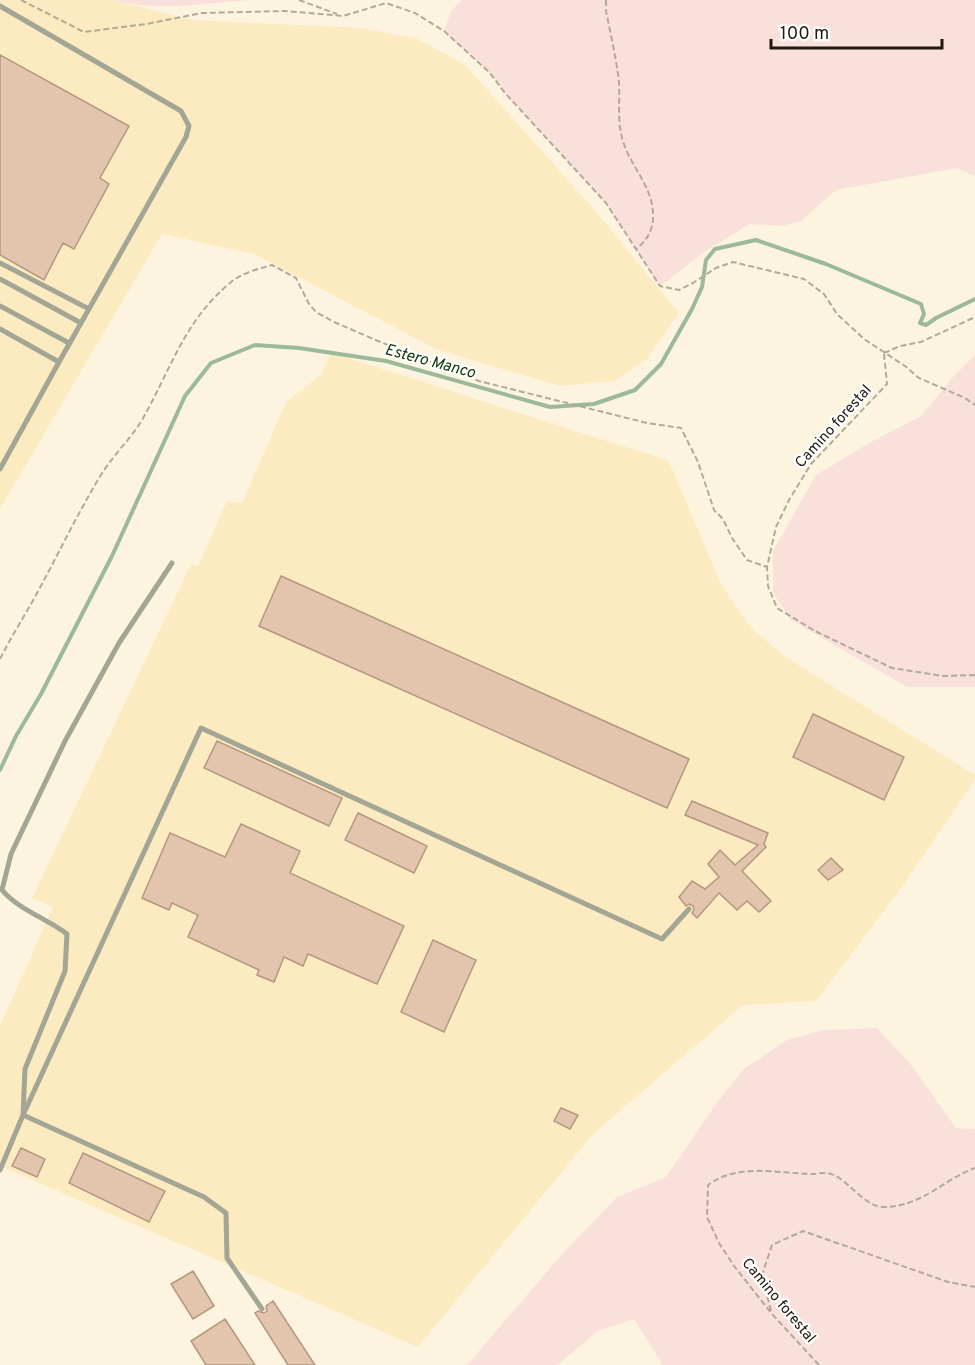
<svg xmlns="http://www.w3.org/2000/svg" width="975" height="1365" font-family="Overpass,sans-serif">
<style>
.built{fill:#fceac0}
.green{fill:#f9e0db}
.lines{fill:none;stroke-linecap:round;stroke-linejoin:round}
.stream{stroke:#9cb999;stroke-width:4}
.building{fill:#e3c4ac;stroke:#b49780;stroke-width:1.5}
.path{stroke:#b2aa98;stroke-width:2;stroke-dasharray:6 3;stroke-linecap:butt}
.lane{stroke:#a3a695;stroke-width:5}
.labels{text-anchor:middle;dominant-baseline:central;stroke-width:4.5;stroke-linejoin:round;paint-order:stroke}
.street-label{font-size:15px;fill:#201a0e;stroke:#fff}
.water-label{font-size:16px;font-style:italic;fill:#0f390d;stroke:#fff}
</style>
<rect width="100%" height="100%" fill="#fdf4e0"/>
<path class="built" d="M 0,0 L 112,0 L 193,20 L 361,28 L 416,38 L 464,64 L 593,208 L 679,313 L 647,359 L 615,381 L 560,386 L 438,350 L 254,254 L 162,234 L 0,509 Z
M 330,355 L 339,355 L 669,461 L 721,584 L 742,616 L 755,631 L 784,656 L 975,775 L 975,780 L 899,891 L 816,1001 L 743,1005 L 593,1134 L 418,1347 L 0,1166 L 0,1026 L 53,907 L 32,898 L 191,564 L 198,566 L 227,501 L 242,503 L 286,402 L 321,375 Z"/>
<path class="green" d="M 112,0 L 252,0 C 206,3 157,12 112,0 Z
M 462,0 L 975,0 L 975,176 L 957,168 L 836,190 L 801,221 L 781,226 L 750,224 L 707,250 L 660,286 L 606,203 L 505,93 L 490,73 L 444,31 L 451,11 Z
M 975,355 L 975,687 L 907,687 L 791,620 L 773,593 L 773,551 L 816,475 L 871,442 L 921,416 L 953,377 Z
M 877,1028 L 912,1066 L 956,1128 L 975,1129 L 975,1365 L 663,1365 L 634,1319 L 598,1331 L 557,1365 L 467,1365 L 563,1253 L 617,1197 L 666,1177 L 718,1101 L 744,1069 L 787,1040 L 823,1030 Z"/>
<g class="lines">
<path class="stream" d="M 0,770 L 16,736 L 41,694 L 112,556 L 185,396 L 211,363 L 255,345 L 299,348 L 386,361 L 550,407 L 594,404 L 635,390 L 661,364 L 692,309 L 702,287 L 706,260 L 715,249 L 756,240 L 826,264 L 921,304 L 924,314 L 920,323 L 926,325 L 936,318 L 975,299"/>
</g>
<path class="building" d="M 0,55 L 129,126 L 100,178 L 109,184 L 74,249 L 63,243 L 44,280 L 0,255 Z
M 281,576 L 689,759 L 667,808 L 259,626 Z
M 813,714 L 904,757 L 884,800 L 793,757 Z
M 217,741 L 342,798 L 329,826 L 204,768 Z
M 692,801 L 768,833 L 764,844 L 766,847 L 742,871 L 771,901 L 759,912 L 747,901 L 737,910 L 719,893 L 697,918 L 692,913 L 694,909 L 693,906 L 689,904 L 686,906 L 679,897 L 692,881 L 705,889 L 719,877 L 708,864 L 720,850 L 735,865 L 758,845 L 685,815 Z
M 358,813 L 427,846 L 414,873 L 345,840 Z
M 241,824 L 300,851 L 290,873 L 404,926 L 377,984 L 308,954 L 303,966 L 284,957 L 274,982 L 257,975 L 259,970 L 188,937 L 198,915 L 172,903 L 169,910 L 142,898 L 170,833 L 225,857 Z
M 831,858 L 843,870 L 828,880 L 818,870 Z
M 433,940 L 476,960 L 444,1032 L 401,1012 Z
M 561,1108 L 578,1115 L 570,1129 L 554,1121 Z
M 21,1148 L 45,1159 L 37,1177 L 12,1166 Z
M 83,1153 L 165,1191 L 149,1222 L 69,1183 Z
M 193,1271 L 214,1306 L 193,1319 L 171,1284 Z
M 273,1301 L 315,1365 L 288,1365 L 255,1313 L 258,1311 L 264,1313 L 267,1311 L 266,1306 Z
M 225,1319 L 255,1365 L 206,1365 L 191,1341 Z"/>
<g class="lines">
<path class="path" d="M 21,0 L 84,32 L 146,24 L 202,13 L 284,11 L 343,16 L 386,3 L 415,13 L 444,31 L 490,73 L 505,93 L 606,203 L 660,286 L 679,290 L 693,283 L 716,268 L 733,262 L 804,279 L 824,294 L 837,314 L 864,339 L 905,366 L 919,378 L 965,398 L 975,405
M 299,0 L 337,14
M 606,0 L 606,11 C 610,31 615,53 618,74 C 621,93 617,114 621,133 C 626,162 652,184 653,213 C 654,228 648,240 636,249
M 884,353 L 900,346 L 921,342 L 975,317
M 884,354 L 887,384 L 811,464 L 789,500 L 776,527 L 767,567 L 768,586 L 777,608 L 815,631 L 892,668 L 943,676 L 975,675
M 0,659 C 11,637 24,617 36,595 C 58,555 77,514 101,475 C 113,455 130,440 142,420 C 170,371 184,321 230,283 C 241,273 258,269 272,265 L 296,278 L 309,304 L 316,312 L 334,322 L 378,341 L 479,381 L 647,423 L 681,428 L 698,462 L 714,510 L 723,519 L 732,538 L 747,560 L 767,567
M 771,1311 L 762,1275 L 772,1245 L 803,1231 L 948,1282 L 975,1287
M 819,1365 L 772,1314 L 734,1266 L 719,1243 L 707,1217 L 708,1185 C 738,1163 776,1173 811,1174 C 818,1174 827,1171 834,1175 C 849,1182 866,1207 883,1207 C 922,1207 942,1180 975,1168"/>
<path class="lane" d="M 0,6 L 181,111 L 189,126 L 186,137 L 59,362 L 0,329
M 0,263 L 89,309
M 0,279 L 81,323
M 0,306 L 69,343
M 0,469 L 59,362
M 0,1170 L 23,1115 L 25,1069 L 65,971 L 67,934 C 46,918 19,910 2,890 L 11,854 L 65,741 L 119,643 L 172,563
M 262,1309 L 227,1258 L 226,1213 L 204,1197 L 23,1115 L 201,728 L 662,939 L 689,909"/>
</g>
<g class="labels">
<g class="street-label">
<text transform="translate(834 427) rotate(-48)">Camino forestal</text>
<text transform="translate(778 1301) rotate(50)">Camino forestal</text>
</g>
<g class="water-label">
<text transform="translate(430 362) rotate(15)">Estero Manco</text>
</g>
</g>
<path d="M771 39v9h171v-9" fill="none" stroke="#201a0e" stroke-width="3"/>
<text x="780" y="39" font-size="18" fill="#201a0e" stroke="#ffffff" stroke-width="4.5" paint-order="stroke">100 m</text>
</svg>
